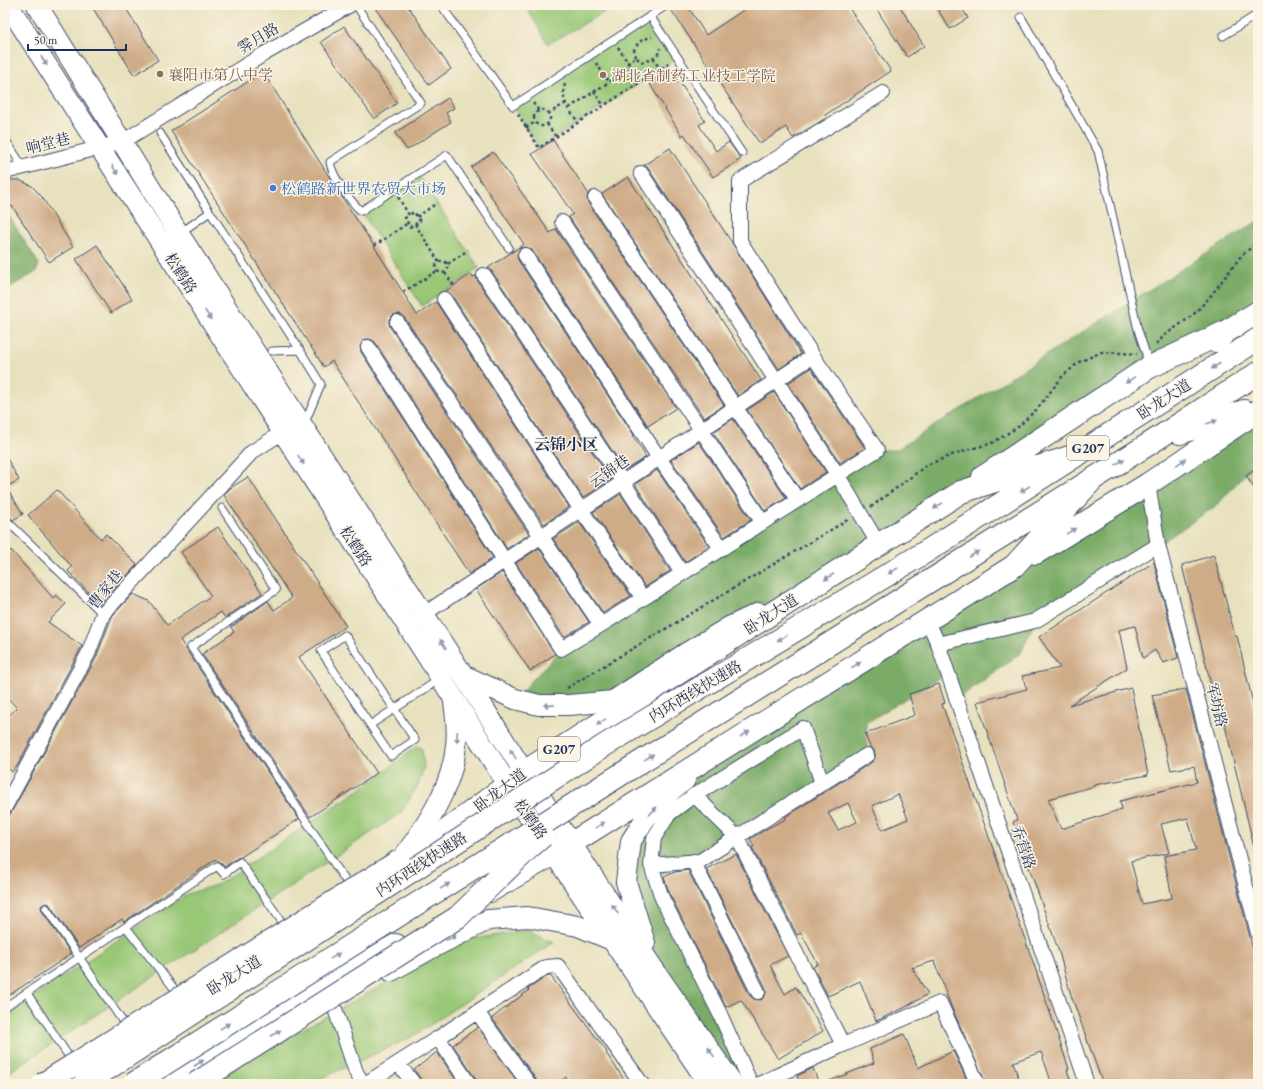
<svg xmlns="http://www.w3.org/2000/svg" width="1263" height="1089" font-family="'EB Garamond','Noto Serif SC',serif">
<style>
.green{fill:#98c776;stroke:#5a7b6a}
.forest{fill:#7aac67;stroke:#4a6e62}
.building{fill:#cfac88;fill-rule:evenodd}
.lines{fill:none;stroke-linecap:round;stroke-linejoin:round}
.lane-casing{stroke:#3a4a6c;stroke-width:9}
.street-casing{stroke:#3a4a6c;stroke-width:16}
.secondary-casing{stroke:#3a4a6c;stroke-width:22}
.highway-casing{stroke:#3a4a6c;stroke-width:24}
.path{stroke:#3a4a6c;stroke-width:2.5;stroke-dasharray:3 3;stroke-linecap:butt}
.lane{stroke:#fff;stroke-width:7}
.street{stroke:#fff;stroke-width:14}
.secondary{stroke:#fff;stroke-width:20}
.highway{stroke:#fff;stroke-width:22}
.highway-bridge-casing{stroke:#3a4a6c;stroke-width:24;stroke-linecap:butt}
.highway-bridge{stroke:#fff;stroke-width:22}
.oneway{fill:#8d97ae}
.education-dot{fill:#8d6e63;stroke:#fcf5e5;stroke-width:1.5}
.shop-dot{fill:#3f7fe0;stroke:#fcf5e5;stroke-width:1.5}
.labels{text-anchor:middle;dominant-baseline:central;stroke-width:3;stroke-linejoin:round;paint-order:stroke}
.shield{fill:#fcf5e5;stroke:#5e6a86;stroke-width:1}
.shield-label{font-size:14px;font-weight:bold;fill:#1b2f5e}
.street-label{font-size:15px;fill:#1b2f5e;stroke:#fcf5e5}
.education-label{font-size:15px;fill:#785e54;stroke:#fcf5e5;text-anchor:start}
.shop-label{font-size:15px;fill:#366cbe;stroke:#fcf5e5;text-anchor:start}
.neighbourhood-label{font-size:16px;font-weight:bold;fill:#1b2f5e;stroke:#fcf5e5}
</style>
<rect width="100%" height="100%" fill="#fcf5e5"/>
<filter id="ink" filterUnits="userSpaceOnUse"><feTurbulence type="fractalNoise" baseFrequency=".025" numOctaves="2"/><feDisplacementMap in="SourceGraphic" scale="8" xChannelSelector="R" yChannelSelector="G"/><feConvolveMatrix kernelMatrix="1 2 1 2 8 2 1 2 1" color-interpolation-filters="sRGB"/></filter>
<filter id="wash" filterUnits="userSpaceOnUse"><feTurbulence type="fractalNoise" baseFrequency=".012" numOctaves="4" result="noise"/><feDisplacementMap in="SourceGraphic" scale="16" xChannelSelector="R" yChannelSelector="G"/><feGaussianBlur stdDeviation="0.9" result="paint"/><feColorMatrix in="noise" values="0 0 0 0 0 0 0 0 0 0 0 0 0 0 0 0 0 1.4 0 .05"/><feComposite in="paint" operator="in"/></filter>
<g filter="url(#wash)">
<rect width="100%" height="100%" fill="#e8e1be"/>
<path class="green" d="M 525,5 L 617,5 L 548,44 Z
M 650,16 L 678,58 L 539,148 L 513,106 Z
M 418,174 L 479,268 L 422,306 L 361,211 Z
M 417,746 L 422,749 L 424,767 L 418,785 L 401,813 L 5,1075 L 5,1015 L 187,894 L 219,884 L 375,779 Z
M 526,930 L 554,942 L 412,1037 L 309,1084 L 211,1084 L 247,1060 L 462,941 Z"/>
<path class="forest" d="M 5,215 L 8,215 L 39,264 L 36,272 L 5,290 Z
M 1258,221 L 1258,312 L 613,701 L 515,699 L 561,649 L 877,450 L 896,450 Z
M 1258,411 L 1258,465 L 1246,473 L 1217,505 L 1158,545 L 1035,621 L 1021,653 L 956,700 L 947,673 L 866,723 L 867,755 L 693,861 L 655,876 L 751,1084 L 733,1084 L 651,965 L 626,882 L 631,841 L 673,789 Z"/>
<g id="blocks">
<path class="building" d="M 91,5 L 124,5 L 158,60 L 134,75 Z
M 373,5 L 407,5 L 451,69 L 429,85 Z
M 672,5 L 687,5 L 706,35 L 751,5 L 847,5 L 891,71 L 825,115 L 826,118 L 793,138 L 786,127 L 760,144 L 670,8 Z
M 874,5 L 899,5 L 924,46 L 907,57 Z
M 935,5 L 960,5 L 968,18 L 950,29 Z
M 344,26 L 397,103 L 374,119 L 321,42 Z
M 671,69 L 705,121 L 699,125 L 716,151 L 729,142 L 741,159 L 713,177 L 684,134 L 682,136 L 649,83 Z
M 263,72 L 338,191 L 374,246 L 417,315 L 436,302 L 569,507 L 544,524 L 404,317 L 400,314 L 393,315 L 389,319 L 389,323 L 390,327 L 529,534 L 507,549 L 375,342 L 372,340 L 368,339 L 363,340 L 360,347 L 361,352 L 493,558 L 469,574 L 332,361 L 324,367 L 171,131 Z
M 448,98 L 454,108 L 446,113 L 451,122 L 407,150 L 395,133 Z
M 553,140 L 588,193 L 587,198 L 588,203 L 724,405 L 704,418 L 569,217 L 573,214 L 532,154 Z
M 670,148 L 732,243 L 801,354 L 779,369 L 648,168 L 644,165 Z
M 493,152 L 550,233 L 556,229 L 676,408 L 648,426 L 532,250 L 529,248 L 525,247 L 520,248 L 517,255 L 518,260 L 634,435 L 633,436 L 646,457 L 625,470 L 491,270 L 488,268 L 524,244 L 471,167 Z
M 628,177 L 761,380 L 738,396 L 602,194 Z
M 5,180 L 19,180 L 32,186 L 42,197 L 73,247 L 49,262 L 12,206 L 5,207 Z
M 97,245 L 132,299 L 111,313 L 76,259 Z
M 471,274 L 473,277 L 476,276 L 477,280 L 611,480 L 583,498 L 451,294 L 446,291 Z
M 811,368 L 865,448 L 840,463 L 788,383 Z
M 774,392 L 826,472 L 800,489 L 747,410 Z
M 733,419 L 786,498 L 765,511 L 713,432 Z
M 699,442 L 751,520 L 724,537 L 671,460 Z
M 5,455 L 19,480 L 6,487 L 23,514 L 13,520 L 5,512 Z
M 1258,467 L 1258,493 L 1246,476 Z
M 657,470 L 709,546 L 685,562 L 635,484 Z
M 248,477 L 346,626 L 299,657 L 377,773 L 310,817 L 202,654 L 234,632 L 231,627 L 268,601 L 274,610 L 292,598 L 224,495 L 229,489 Z
M 57,490 L 101,539 L 106,534 L 137,565 L 100,604 L 68,571 L 72,567 L 28,515 Z
M 621,494 L 670,571 L 645,587 L 593,512 Z
M 579,522 L 631,596 L 603,613 L 553,539 Z
M 218,527 L 262,593 L 225,618 L 221,612 L 180,640 L 299,819 L 241,857 L 237,858 L 225,867 L 216,859 L 124,922 L 122,919 L 79,948 L 50,905 L 48,903 L 44,904 L 41,906 L 42,911 L 71,954 L 5,998 L 5,824 L 96,658 L 112,616 L 133,594 L 149,601 L 167,625 L 211,596 L 181,552 Z
M 539,548 L 589,622 L 564,637 L 516,563 Z
M 11,550 L 53,598 L 56,595 L 66,604 L 48,622 L 82,646 L 17,766 L 12,772 L 5,765 L 5,719 L 17,708 L 5,695 L 5,651 L 11,645 L 5,638 L 5,556 Z
M 1214,555 L 1235,636 L 1237,636 L 1258,724 L 1258,846 L 1254,847 L 1224,721 L 1220,722 L 1182,565 Z
M 1154,562 L 1178,658 L 1163,663 L 1155,650 L 1143,658 L 1135,626 L 1119,630 L 1127,668 L 1069,705 L 1131,688 L 1148,775 L 1094,785 L 1095,786 L 1048,799 L 1061,829 L 1122,809 L 1120,801 L 1197,782 L 1194,766 L 1171,770 L 1152,695 L 1186,689 L 1258,969 L 1258,1084 L 1103,1084 L 1071,995 L 1059,952 L 1013,822 L 1017,820 L 977,702 L 1027,689 L 1022,676 L 1060,668 L 1039,637 ZM 1188,818 L 1196,850 L 1164,856 L 1172,898 L 1142,904 L 1131,861 L 1169,853 L 1161,824 Z
M 502,572 L 555,654 L 530,671 L 476,589 Z
M 939,684 L 945,703 L 942,704 L 1034,965 L 1069,1069 L 1067,1070 L 1072,1084 L 1052,1084 L 1041,1052 L 1013,1062 L 1021,1084 L 986,1084 L 951,1006 L 934,961 L 912,968 L 928,994 L 904,1008 L 876,1021 L 860,981 L 828,996 L 813,967 L 818,964 L 801,933 L 797,935 L 752,847 L 754,846 L 750,839 L 768,828 L 786,819 L 785,817 L 872,762 L 875,759 L 875,754 L 874,750 L 870,747 L 865,734 L 915,715 L 909,694 ZM 898,794 L 908,819 L 882,830 L 872,806 ZM 848,803 L 857,822 L 838,830 L 828,813 Z
M 736,854 L 788,956 L 770,965 L 785,994 L 796,987 L 823,1031 L 778,1059 L 741,1000 L 726,1007 L 670,895 L 664,877 L 675,872 L 688,870 L 750,996 L 754,999 L 761,1000 L 765,996 L 766,992 L 766,988 L 706,869 Z
M 549,975 L 550,975 L 607,1052 L 606,1053 L 627,1084 L 577,1084 L 573,1078 L 569,1081 L 566,1077 L 557,1084 L 537,1084 L 536,1079 L 492,1018 L 529,990 L 528,989 Z
M 478,1027 L 519,1084 L 477,1084 L 476,1079 L 453,1045 Z
M 904,1034 L 918,1068 L 953,1051 L 969,1084 L 822,1084 L 874,1063 L 870,1049 Z
M 437,1052 L 459,1084 L 422,1084 L 421,1079 L 414,1070 Z
M 813,1068 L 819,1084 L 800,1084 L 797,1076 Z"/>
</g>
</g>
<g filter="url(#ink)">
<use href="#blocks" fill-opacity="0" stroke="#3a4a6c" stroke-width="1"/>
<g class="lines">
<g class="lane-casing">
<path id="lane" d="M 356,5 L 421,103 L 330,162 C 332,176 350,201 361,211 L 447,155 L 509,248
M 441,5 L 513,106 L 667,5
M 650,16 L 742,153
M 1021,17 L 1098,151 L 1138,330 L 1146,354 L 1147,366
M 1223,36 L 1258,14
M 160,133 L 210,212
M 5,139 L 23,167
M 180,233 L 210,212 L 300,350 L 272,351
M 300,350 L 321,384 L 304,425
M 222,508 L 276,590 L 191,647 L 351,889
M 5,519 L 103,614
M 370,725 L 391,756 L 415,740 L 345,635 L 321,651 L 370,725 L 440,679
M 46,908 L 127,1028
M 126,927 L 180,996
M 27,993 L 73,1063
M 5,1007 L 217,866 L 224,874 L 240,862 L 287,929"/>
</g>
<g class="street-casing">
<path id="street" d="M 5,172 L 122,142 L 264,54 L 350,5
M 641,173 L 837,474 L 879,545
M 595,198 L 797,499
M 562,222 L 762,521
M 525,255 L 659,458 L 721,548
M 484,275 L 623,482 L 682,573
M 444,299 L 581,510 L 643,598
M 397,322 L 601,625 L 877,450 L 813,356 L 740,241 L 740,181 L 883,93
M 368,347 L 561,649 L 601,625
M 1148,484 L 1158,545 L 1258,933
M 424,614 L 813,356
M 928,621 L 938,644 L 1087,1084
M 938,644 L 1035,621 L 1158,545
M 694,795 L 737,837 L 700,861 L 651,865 L 662,898 L 720,1014 L 751,1084
M 5,807 L 88,654 L 103,614 L 252,452 L 283,432
M 693,861 L 758,992
M 651,865 L 654,838 L 669,814 L 693,796 L 803,728 L 822,783
M 330,994 L 356,1072 L 363,1084
M 843,1045 L 940,1003 L 978,1084
M 398,1063 L 414,1084
M 365,1084 L 438,1038
M 469,1084 L 438,1038 L 477,1012
M 529,1084 L 477,1012 L 546,967 L 558,966 L 642,1084
M 759,1084 L 843,1045 L 737,837 L 867,755"/>
</g>
<g class="secondary-casing">
<path id="secondary" d="M 8,5 L 441,678 L 507,784 L 709,1084
M 37,5 L 179,234 L 463,675 L 524,772 L 651,965 L 733,1084
M 463,675 L 515,699 L 539,705 L 569,705 L 613,701 L 683,655 L 729,627 L 759,613
M 399,863 C 424,829 453,788 456,745 C 458,730 456,716 454,702
M 645,943 L 626,882 L 631,841 L 645,819 L 673,789 L 685,780
M 391,971 L 432,948 L 488,920 L 528,917 L 578,926 L 612,940"/>
</g>
<g class="highway-casing">
<path id="highway" d="M 1216,341 L 1227,331 L 1258,312
M 1180,433 L 1244,411
M 983,477 L 1148,368 L 1227,331
M 927,551 L 1258,339
M 1036,553 L 1148,484 L 1258,411
M 941,574 L 1149,444 L 1258,373
M 385,877 L 524,772 L 961,492 L 1079,454
M 490,891 L 572,843 L 1014,566 L 1093,479
M 166,1084 L 287,1007 L 396,945"/>
</g>
<path class="path" d="M 618,47 L 640,82
M 636,57 L 634,49 C 638,42 644,38 652,37
M 653,58 L 660,69
M 596,63 L 609,82 L 630,68
M 627,63 L 636,57 L 641,62 C 650,61 659,57 660,48
M 565,84 C 560,101 569,109 578,122
M 594,91 L 604,106
M 533,103 L 539,111
M 569,108 L 609,82
M534 118a8 8 0 1 1 16 0a8 8 0 1 1-16 0Z
M 518,114 L 539,148 L 671,62
M 548,114 L 566,103
M 547,124 L 556,137
M 526,128 L 535,122
M 398,197 L 409,215 L 405,218 L 410,227 L 420,221 L 414,212 L 409,215
M 417,217 L 437,203
M 415,224 L 439,262
M 374,246 L 408,223
M436 267a6 6 0 1 1 12 0a6 6 0 1 1-12 0Z
M 448,264 L 468,250
M 445,273 L 454,286
M 403,292 L 437,271
M 1156,344 L 1165,335 L 1193,315 L 1209,298 L 1241,256 L 1258,242
M 871,507 L 927,465 L 957,453 L 992,443 L 1018,427 L 1037,409 L 1062,377 L 1079,362 L 1102,352 L 1137,354
M 567,688 L 849,519"/>
<use href="#lane" class="lane"/>
<use href="#street" class="street"/>
<use href="#secondary" class="secondary"/>
<use href="#highway" class="highway"/>
<g class="highway-bridge-casing">
<path id="highway-bridge" d="M 43,1084 L 399,861
M 84,1084 L 605,745 L 927,551
M 133,1084 L 623,773 L 941,574
M 195,1084 L 458,917 L 529,848 L 543,836"/>
</g>
<use href="#highway-bridge" class="highway-bridge"/>
</g>
<defs><path id="oneway-solid" d="M-6-.8H1V-3.2L6.5 0L1 3.2V.8H-6Z"/></defs>
<g class="oneway">
<use href="#oneway-solid" transform="translate(44 61) rotate(57)"/>
<use href="#oneway-solid" transform="translate(115 170) rotate(57)"/>
<use href="#oneway-solid" transform="translate(208 315) rotate(57)"/>
<use href="#oneway-solid" transform="translate(1216 366) rotate(147)"/>
<use href="#oneway-solid" transform="translate(1130 380) rotate(146)"/>
<use href="#oneway-solid" transform="translate(1212 422) rotate(-19)"/>
<use href="#oneway-solid" transform="translate(301 460) rotate(57)"/>
<use href="#oneway-solid" transform="translate(1120 462) rotate(-32)"/>
<use href="#oneway-solid" transform="translate(1181 462) rotate(-34)"/>
<use href="#oneway-solid" transform="translate(1025 489) rotate(147)"/>
<use href="#oneway-solid" transform="translate(938 506) rotate(147)"/>
<use href="#oneway-solid" transform="translate(1071 531) rotate(-31)"/>
<use href="#oneway-solid" transform="translate(974 554) rotate(-32)"/>
<use href="#oneway-solid" transform="translate(893 571) rotate(149)"/>
<use href="#oneway-solid" transform="translate(829 577) rotate(147)"/>
<use href="#oneway-solid" transform="translate(782 638) rotate(149)"/>
<use href="#oneway-solid" transform="translate(443 644) rotate(-123)"/>
<use href="#oneway-solid" transform="translate(856 665) rotate(-32)"/>
<use href="#oneway-solid" transform="translate(549 705) rotate(-179)"/>
<use href="#oneway-solid" transform="translate(601 722) rotate(148)"/>
<use href="#oneway-solid" transform="translate(745 734) rotate(-32)"/>
<use href="#oneway-solid" transform="translate(457 737) rotate(93)"/>
<use href="#oneway-solid" transform="translate(513 754) rotate(-122)"/>
<use href="#oneway-solid" transform="translate(649 757) rotate(-32)"/>
<use href="#oneway-solid" transform="translate(653 811) rotate(-47)"/>
<use href="#oneway-solid" transform="translate(600 825) rotate(-32)"/>
<use href="#oneway-solid" transform="translate(445 886) rotate(-32)"/>
<use href="#oneway-solid" transform="translate(615 909) rotate(-123)"/>
<use href="#oneway-solid" transform="translate(451 938) rotate(-26)"/>
<use href="#oneway-solid" transform="translate(335 956) rotate(-32)"/>
<use href="#oneway-solid" transform="translate(225 1026) rotate(-32)"/>
<use href="#oneway-solid" transform="translate(276 1033) rotate(-32)"/>
<use href="#oneway-solid" transform="translate(711 1052) rotate(-124)"/>
<use href="#oneway-solid" transform="translate(199 1063) rotate(-33)"/>
</g>
</g>
<g class="education-dot">
<circle cx="160" cy="74" r="4"/>
<circle cx="603" cy="75" r="4"/>
</g>
<circle class="shop-dot" cx="273" cy="188" r="4"/>
<g class="labels">
<g class="shield">
<rect x="1067" y="436" width="42" height="24" rx="3"/>
<rect x="538" y="737" width="42" height="24" rx="3"/>
</g>
<g class="shield-label">
<text x="1088" y="448">G207</text>
<text x="559" y="749">G207</text>
</g>
<g class="street-label">
<text transform="translate(258 38) rotate(-31)">霁月路</text>
<text transform="translate(48 143) rotate(-14)">响堂巷</text>
<text transform="translate(181 273) rotate(57)">松鹤路</text>
<text transform="translate(1164 399) rotate(-33)">卧龙大道</text>
<text transform="translate(609 471) rotate(-34)">云锦巷</text>
<text transform="translate(356 546) rotate(57)">松鹤路</text>
<text transform="translate(105 589) rotate(-51)">曹家巷</text>
<text transform="translate(771 614) rotate(-33)">卧龙大道</text>
<text transform="translate(695 691) rotate(-31)">内环西线快速路</text>
<text transform="translate(1217 705) rotate(76)">军坊路</text>
<text transform="translate(500 790) rotate(-37)">卧龙大道</text>
<text transform="translate(531 819) rotate(55)">松鹤路</text>
<text transform="translate(1024 847) rotate(71)">乔营路</text>
<text transform="translate(421 864) rotate(-33)">内环西线快速路</text>
<text transform="translate(234 975) rotate(-32)">卧龙大道</text>
</g>
<g class="education-label">
<text x="168" y="74">襄阳市第八中学</text>
<text x="611" y="75">湖北省制药工业技工学院</text>
</g>
<g class="shop-label">
<text x="281" y="188">松鹤路新世界农贸大市场</text>
</g>
<g class="neighbourhood-label">
<text x="566" y="444">云锦小区</text>
</g>
</g>
<rect width="1263" height="1089" fill="none" stroke="#fcf5e5" stroke-width="20"/>
<path d="M28 44v6h98v-6" fill="none" stroke="#1b2f5e" stroke-width="2"/>
<text x="34" y="44" font-size="12" fill="#1b2f5e" stroke="#fcf5e5" stroke-width="3" paint-order="stroke">50 m</text>
</svg>
